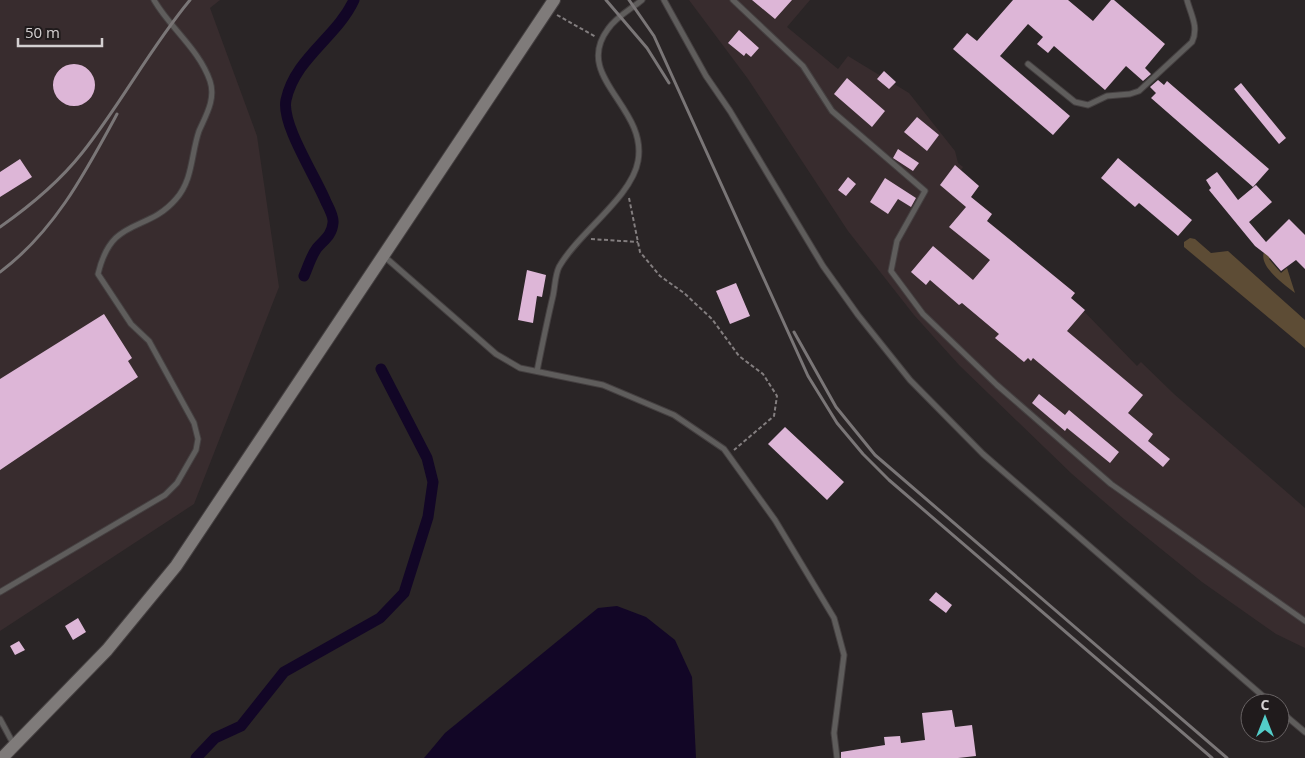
<svg xmlns="http://www.w3.org/2000/svg" width="1305" height="758" font-family="'Open Sans',sans-serif">
<style>
.built{fill:#382c2e}
.green{fill:#5d4c35}
.water{fill:#120626}
.lines{fill:none;stroke-linecap:round;stroke-linejoin:round}
.canal{stroke:#120626;stroke-width:11}
.building{fill:#ddb6d7}
.lane-casing{stroke:#454041;stroke-width:7}
.secondary-casing{stroke:#454041;stroke-width:14}
.path{stroke:#837e7f;stroke-width:2;stroke-dasharray:4 2.5;stroke-linecap:butt}
.lane{stroke:#5f5d5c;stroke-width:5}
.secondary{stroke:#7f7b7a;stroke-width:12}
.rail{stroke:#7a7677;stroke-width:3}
</style>
<rect width="100%" height="100%" fill="#2a2526"/>
<path class="built" d="M 0,0 L 220,0 L 210,8 L 257,136 L 279,287 L 194,504 L 0,631 Z
M 689,0 L 810,0 L 787,27 L 838,69 L 848,56 L 909,93 L 955,151 L 958,163 L 963,167 L 961,170 L 979,186 L 971,197 L 992,214 L 987,221 L 1075,293 L 1071,298 L 1137,366 L 1141,362 L 1174,394 L 1305,508 L 1305,648 L 1276,634 L 1202,582 L 1124,519 L 1072,474 L 959,365 L 914,315 L 848,231 L 748,79 Z"/>
<path class="green" d="M 1190,238 L 1195,239 L 1211,253 L 1228,251 L 1305,320 L 1305,348 L 1184,247 L 1184,242 Z
M 1265,250 L 1279,251 L 1269,259 L 1281,273 L 1287,268 L 1295,293 C 1284,284 1256,265 1265,250 Z"/>
<path class="water" d="M 617,606 L 646,617 L 675,640 L 692,677 L 696,758 L 424,758 L 445,733 L 598,608 Z"/>
<g class="lines">
<path class="canal" d="M 304,276 C 308,267 311,256 317,248 C 324,240 332,235 333,223 C 334,217 329,208 326,202 C 316,177 281,124 286,100 C 295,58 337,37 354,0
M 196,758 L 215,738 L 241,726 L 284,672 L 380,618 L 404,593 L 428,517 L 433,482 L 427,458 L 381,369"/>
</g>
<path class="building" d="M 752,0 L 792,0 L 775,19 Z
M 1013,0 L 1068,0 L 1093,21 L 1111,0 L 1114,0 L 1165,44 L 1145,68 L 1151,74 L 1143,81 L 1126,66 L 1105,90 L 1054,46 L 1048,53 L 1037,44 L 1043,37 L 1028,24 L 1000,56 L 1070,116 L 1053,135 L 953,49 L 967,33 L 977,41 Z
M 739,30 L 759,48 L 751,57 L 746,53 L 744,56 L 728,43 Z
M53 85a21 21 0 1 1 42 0a21 21 0 1 1-42 0Z
M 884,71 L 896,82 L 889,89 L 877,79 Z
M 847,78 L 885,111 L 872,127 L 834,94 Z
M 1158,80 L 1164,85 L 1167,81 L 1269,169 L 1253,187 L 1151,98 L 1156,93 L 1150,87 Z
M 1241,83 L 1286,138 L 1279,144 L 1234,89 Z
M 917,117 L 939,135 L 927,151 L 904,132 Z
M 898,149 L 919,163 L 913,171 L 893,158 Z
M 1118,158 L 1192,220 L 1178,236 L 1139,203 L 1135,207 L 1101,178 Z
M 20,159 L 32,177 L 0,197 L 0,172 Z
M 955,165 L 979,186 L 971,197 L 992,214 L 987,221 L 1075,293 L 1071,298 L 1085,310 L 1067,331 L 1143,395 L 1128,413 L 1153,434 L 1148,441 L 1170,459 L 1163,467 L 1033,358 L 1031,361 L 1028,358 L 1024,362 L 995,338 L 999,334 L 962,303 L 959,305 L 930,280 L 926,285 L 911,272 L 933,246 L 973,280 L 990,260 L 949,227 L 966,207 L 940,185 Z
M 1217,172 L 1238,200 L 1256,185 L 1272,202 L 1249,222 L 1266,242 L 1289,219 L 1305,235 L 1305,269 L 1296,260 L 1281,271 L 1268,256 L 1255,246 L 1209,190 L 1211,188 L 1206,180 Z
M 848,177 L 856,184 L 846,196 L 838,190 Z
M 885,178 L 916,198 L 911,207 L 898,199 L 888,214 L 870,202 Z
M 527,270 L 546,275 L 542,297 L 537,296 L 533,323 L 518,320 Z
M 736,283 L 750,316 L 730,324 L 716,291 Z
M 104,314 L 132,358 L 128,361 L 138,377 L 0,470 L 0,379 Z
M 1039,394 L 1065,415 L 1069,410 L 1119,452 L 1110,463 L 1067,428 L 1065,431 L 1032,403 Z
M 785,427 L 844,482 L 827,500 L 768,444 Z
M 936,592 L 952,605 L 946,613 L 929,600 Z
M 78,618 L 86,632 L 73,640 L 65,626 Z
M 19,641 L 25,650 L 15,655 L 10,646 Z
M 952,710 L 955,727 L 972,725 L 976,756 L 958,758 L 841,758 L 841,752 L 885,745 L 884,737 L 900,736 L 901,743 L 925,740 L 922,713 Z"/>
<g class="lines">
<g class="lane-casing">
<path id="lane" d="M 664,0 L 706,76 L 730,111 L 823,266 L 858,315 L 910,380 L 983,454 L 1271,703
M 733,0 L 803,66 L 832,111 L 925,191 L 897,241 L 891,271 L 923,314 L 997,385 L 1111,484 L 1305,621
M 1028,64 L 1075,102 L 1088,105 L 1107,96 L 1130,94 L 1139,91 L 1192,42 C 1199,27 1191,15 1187,0
M 385,257 L 496,354 L 520,368 L 603,385 L 674,415 L 724,449 L 775,520 L 834,618 L 844,655 L 834,733 L 837,758
M 537,371 C 542,346 547,321 553,296 C 555,287 555,275 559,267 C 578,233 632,197 638,161 C 648,107 572,77 608,29 C 616,17 631,9 642,0
M 0,592 L 165,495 L 177,483 L 196,450 L 198,439 L 194,423 L 149,341 L 131,324 L 98,274 C 112,215 146,234 176,199 C 193,180 191,154 199,131 C 206,115 216,99 210,81 C 199,49 170,28 154,0
M 1280,711 L 1305,732
M 0,719 L 14,745"/>
</g>
<g class="secondary-casing">
<path id="secondary" d="M 2,758 L 107,650 L 176,566 L 554,0"/>
</g>
<path class="path" d="M 557,15 L 596,37
M 629,198 L 640,252 L 660,276 L 684,293 L 712,319 L 739,356 L 763,374 L 777,396 L 774,416 L 734,450
M 591,239 L 638,242"/>
<use href="#lane" class="lane"/>
<use href="#secondary" class="secondary"/>
<path class="rail" d="M 606,0 L 647,48 L 669,83
M 629,0 L 654,36 L 808,376 L 837,423 L 863,454 L 889,480 L 1212,758
M 0,227 C 30,206 59,182 82,153 C 121,104 150,48 190,0
M 0,272 C 54,232 85,173 117,114
M 794,332 L 836,407 L 875,455 L 1227,758"/>
</g>
<g transform="translate(1265 718)"><circle r="24" fill="#201b1c" stroke="#686364"/>
<path d="M0-4L9 19L0 12L-9 19Z" fill="#53cdc9"/>
<text y="-8" font-size="14" font-weight="bold" text-anchor="middle" fill="#d4d0d1">С</text>
</g>
<path d="M18 38v8h84v-8" fill="none" stroke="#d4d0d1" stroke-width="2.5"/>
<text x="25" y="38" font-size="15" fill="#d4d0d1" stroke="#201b1c" stroke-width="4" paint-order="stroke">50 m</text>
</svg>
